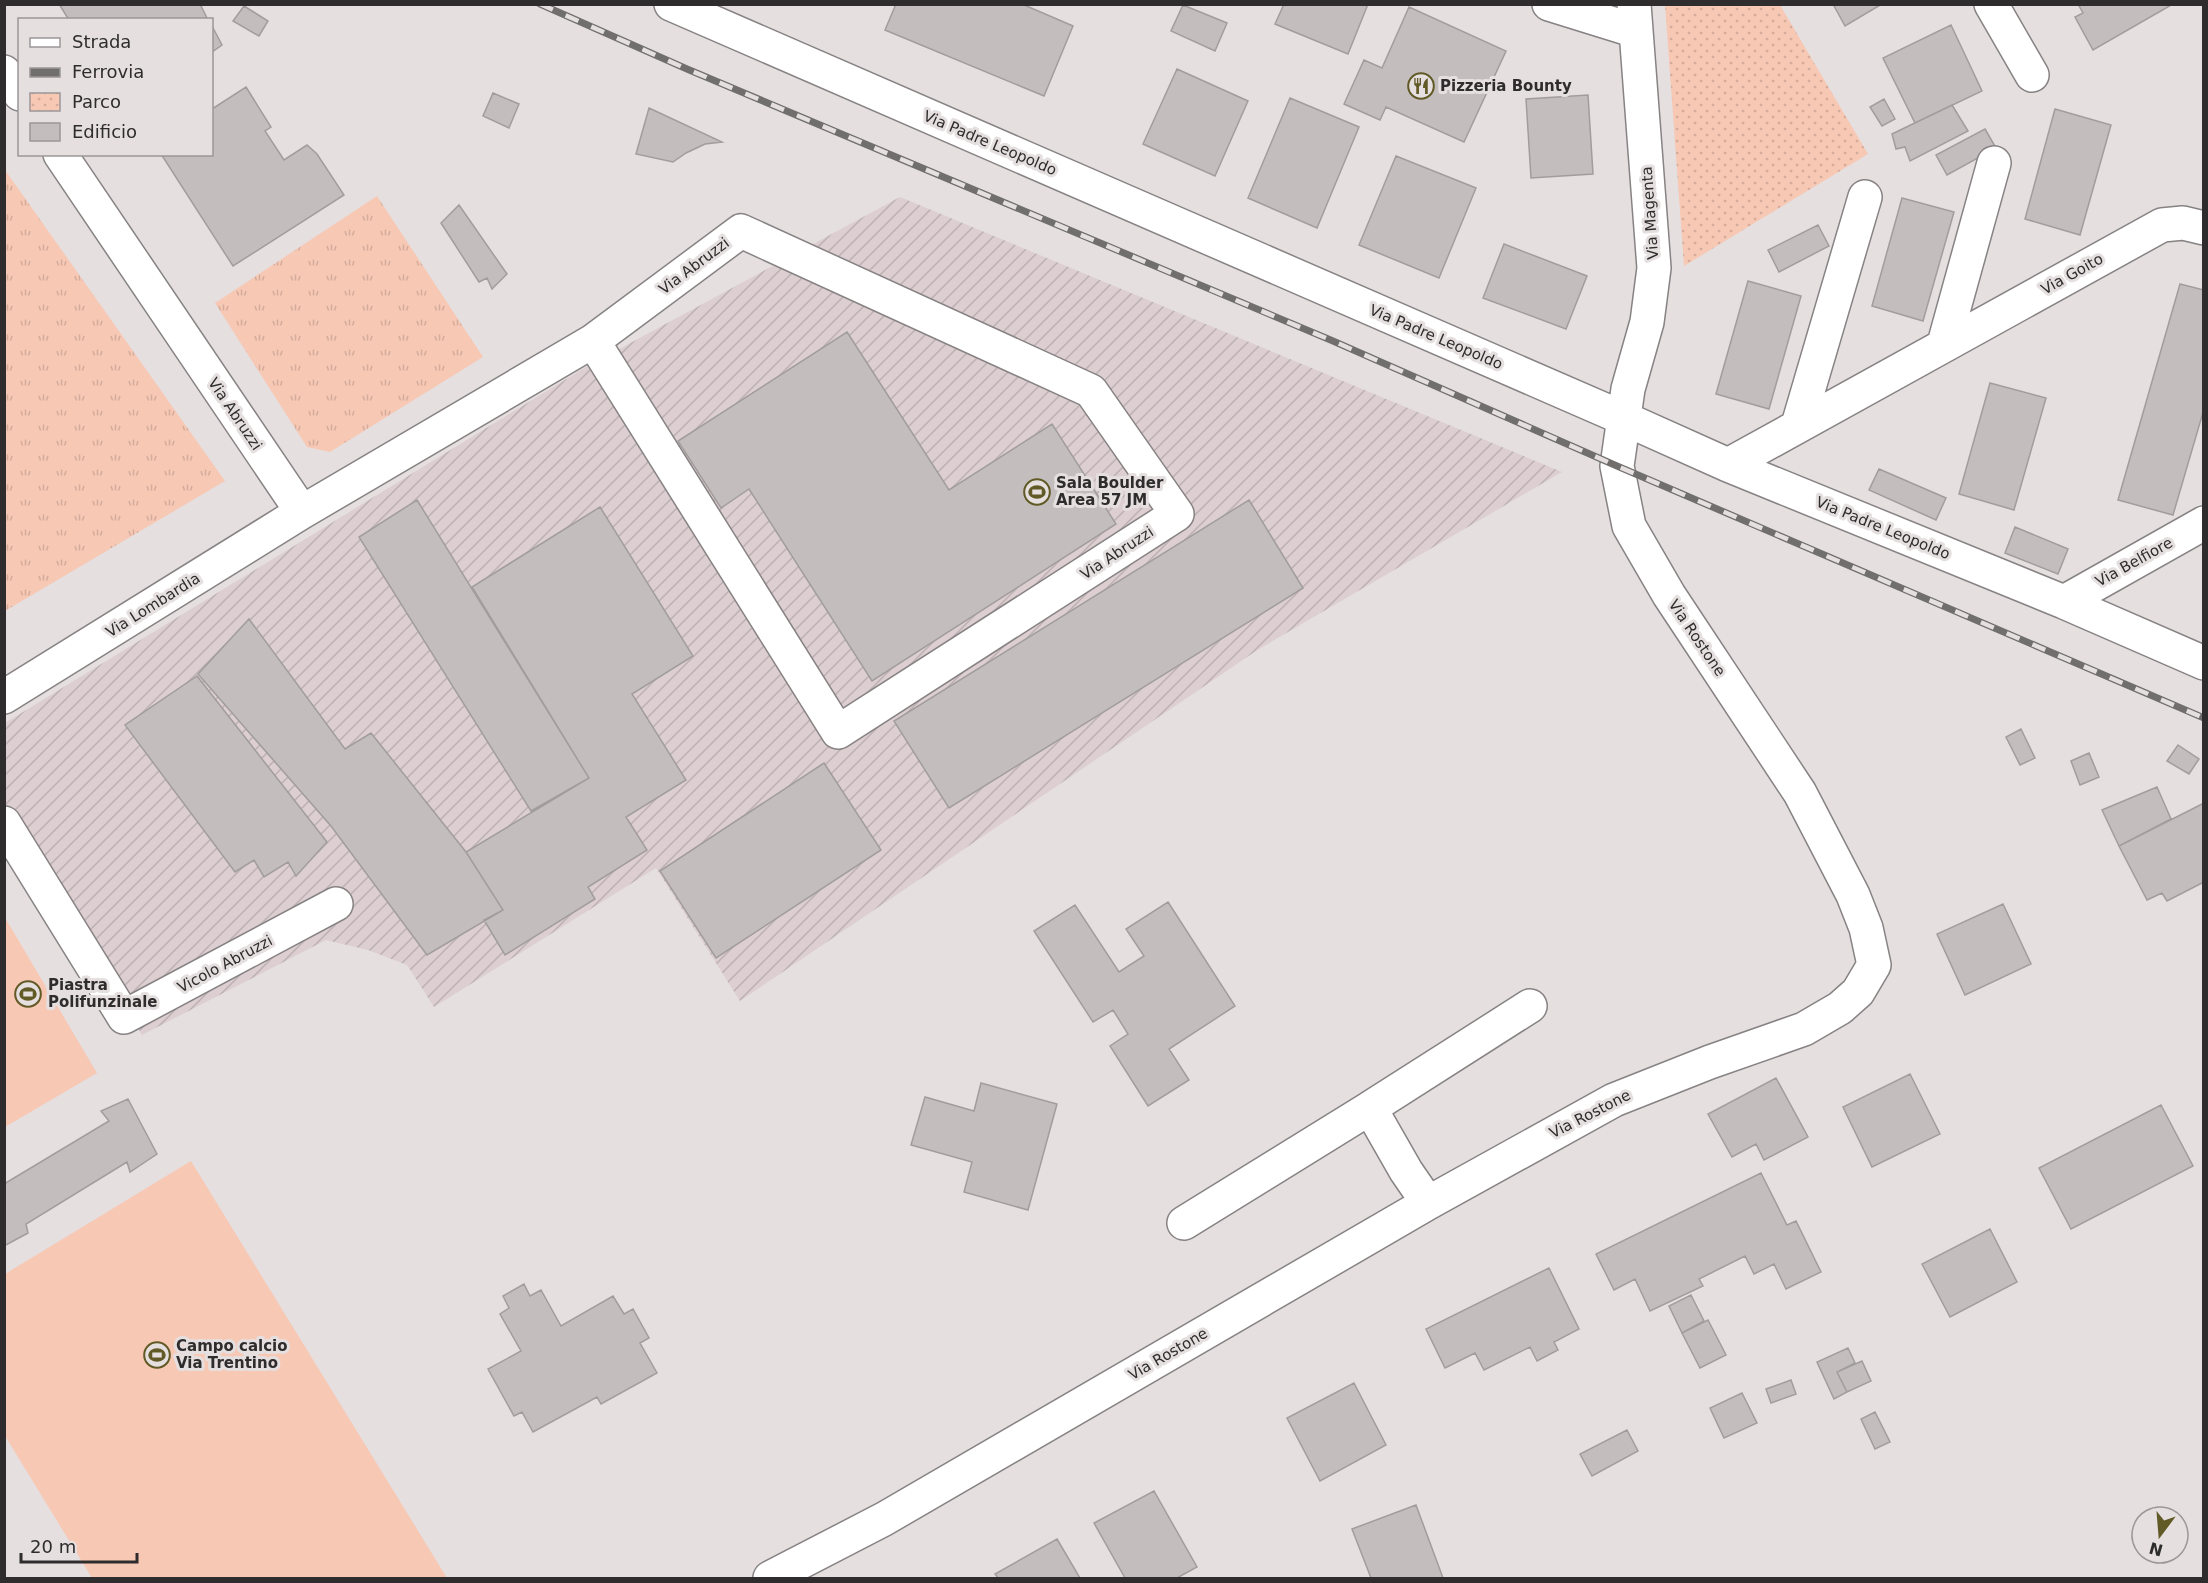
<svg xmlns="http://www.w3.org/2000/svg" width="2208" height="1583" font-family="'DejaVu Sans',sans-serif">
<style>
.industrial{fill:url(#industrial-furrows)}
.grass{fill:url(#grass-tufts)}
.park{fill:url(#park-dots)}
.pitch{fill:#f7c8b4}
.building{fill:#c3bebd;stroke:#a29d9d;stroke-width:1.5}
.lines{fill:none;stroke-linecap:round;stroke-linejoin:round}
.minor-casing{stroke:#878283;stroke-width:36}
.minor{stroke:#fff;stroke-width:33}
.rail-casing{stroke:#716e6e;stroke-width:7}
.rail{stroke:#e5dfe0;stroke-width:4.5;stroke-dasharray:14;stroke-linecap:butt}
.labels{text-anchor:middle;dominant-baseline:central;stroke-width:6;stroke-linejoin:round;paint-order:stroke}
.poi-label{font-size:15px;font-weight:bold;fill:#2e2c2c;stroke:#e5dfe0;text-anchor:start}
.street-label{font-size:15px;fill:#2e2c2c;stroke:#e5dfe0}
</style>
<defs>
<pattern id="industrial-furrows" width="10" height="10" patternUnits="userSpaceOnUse" patternTransform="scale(1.5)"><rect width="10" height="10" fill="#dcced1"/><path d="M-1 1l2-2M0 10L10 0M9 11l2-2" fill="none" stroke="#bdb1b4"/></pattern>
<pattern id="grass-tufts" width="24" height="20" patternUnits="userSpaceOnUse" patternTransform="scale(1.5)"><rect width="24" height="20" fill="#f7c8b4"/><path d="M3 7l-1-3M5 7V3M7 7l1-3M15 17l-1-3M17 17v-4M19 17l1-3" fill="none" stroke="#d4ac9b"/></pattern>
<pattern id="park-dots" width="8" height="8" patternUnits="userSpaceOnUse" patternTransform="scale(1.5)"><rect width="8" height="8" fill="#f7c8b4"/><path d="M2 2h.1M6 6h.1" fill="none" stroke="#d4ac9b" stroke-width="1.8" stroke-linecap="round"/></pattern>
</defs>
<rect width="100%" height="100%" fill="#e5dfe0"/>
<path class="industrial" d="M 900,197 L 1562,472 L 1259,649 L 740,1001 L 656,868 L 434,1007 L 407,965 L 368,950 L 326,940 L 142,1035 L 5,805 L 5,723 L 586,367 Z"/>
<path class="grass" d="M 5,170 L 225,481 L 5,611 L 4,611 Z
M 377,196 L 483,357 L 330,452 L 307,447 L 215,303 Z"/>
<path class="park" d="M 1665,5 L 1780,5 L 1868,154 L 1684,266 Z"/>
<path class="pitch" d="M 4,916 L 97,1073 L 5,1127 L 4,1127 Z
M 191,1161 L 447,1578 L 92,1578 L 5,1436 L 5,1274 Z"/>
<path class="building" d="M 59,4 L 200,4 L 208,20 L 69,20 Z
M 896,4 L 1022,4 L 1073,26 L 1044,96 L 885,30 Z
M 1284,4 L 1368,4 L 1348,54 L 1275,24 Z
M 1833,4 L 1882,4 L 1845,26 Z
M 2078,4 L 2173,4 L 2093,50 L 2075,17 L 2083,13 Z
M 1183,5 L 1227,23 L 1215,51 L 1171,31 Z
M 244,6 L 268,21 L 259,36 L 233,21 Z
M 1409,7 L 1506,51 L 1464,142 L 1386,107 L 1380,120 L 1344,104 L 1364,60 L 1382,68 Z
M 1951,25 L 1982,91 L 1915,123 L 1883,58 Z
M 212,26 L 222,45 L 212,52 Z
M 1177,69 L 1248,101 L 1215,176 L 1143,144 Z
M 246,87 L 271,127 L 265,131 L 284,160 L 307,145 L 317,154 L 344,195 L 233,266 L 161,154 L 212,154 L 212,109 Z
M 493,93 L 519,104 L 509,128 L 483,116 Z
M 1588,95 L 1593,174 L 1531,178 L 1526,99 Z
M 1290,98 L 1359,127 L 1317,228 L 1248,198 Z
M 1884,99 L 1895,119 L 1882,126 L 1870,107 Z
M 1952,105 L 1968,131 L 1910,161 L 1905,147 L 1896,149 L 1892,134 Z
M 649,108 L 722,142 L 705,144 L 686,153 L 673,162 L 636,154 Z
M 2055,109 L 2111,125 L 2080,235 L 2025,219 Z
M 1985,129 L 1996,148 L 1947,175 L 1936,155 Z
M 1396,156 L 1476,188 L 1439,278 L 1359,245 Z
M 1902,198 L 1954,212 L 1923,321 L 1872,306 Z
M 459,205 L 507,274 L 492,289 L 487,278 L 479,282 L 441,223 Z
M 1818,225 L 1829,246 L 1779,272 L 1768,250 Z
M 1504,244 L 1587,276 L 1566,329 L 1483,298 Z
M 1748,281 L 1801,296 L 1769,409 L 1716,394 Z
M 2180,284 L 2204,290 L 2204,409 L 2173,515 L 2118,500 Z
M 847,332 L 949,490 L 1052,424 L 1116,524 L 872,681 L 749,489 L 721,508 L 678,441 Z
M 1990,383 L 2046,398 L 2014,510 L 1959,494 Z
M 1879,469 L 1946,498 L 1936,520 L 1869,490 Z
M 417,500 L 589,778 L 531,811 L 359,537 Z
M 1249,500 L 1303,588 L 949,808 L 894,721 Z
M 600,507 L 693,656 L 632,694 L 686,780 L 626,817 L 647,850 L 588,887 L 595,899 L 505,955 L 484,920 L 503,910 L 466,852 L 589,778 L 472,587 Z
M 2015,527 L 2068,549 L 2058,574 L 2005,553 Z
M 249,619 L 345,749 L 371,733 L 466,852 L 503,910 L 427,955 L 331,826 L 198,674 Z
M 197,676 L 327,842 L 296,876 L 288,862 L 264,877 L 254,860 L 235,872 L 125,725 Z
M 2021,729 L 2035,758 L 2020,765 L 2006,737 Z
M 2178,745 L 2199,759 L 2189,774 L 2167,761 Z
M 2089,753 L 2099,777 L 2080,785 L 2071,761 Z
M 824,763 L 881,850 L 716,958 L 660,871 Z
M 2157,787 L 2171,819 L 2119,846 L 2102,810 Z
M 2204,803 L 2204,882 L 2167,901 L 2162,893 L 2147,900 L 2119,846 Z
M 1168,902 L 1235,1006 L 1169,1049 L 1189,1080 L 1148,1106 L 1110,1046 L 1128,1034 L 1113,1010 L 1093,1022 L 1034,931 L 1075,905 L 1119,972 L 1144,956 L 1126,929 Z
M 2003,904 L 2031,964 L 1965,995 L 1937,934 Z
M 1910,1074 L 1940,1134 L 1872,1167 L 1843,1107 Z
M 1776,1078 L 1808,1137 L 1764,1160 L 1756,1144 L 1732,1157 L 1708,1114 Z
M 981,1083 L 1057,1104 L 1028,1210 L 964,1192 L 972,1162 L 911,1145 L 925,1097 L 974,1111 Z
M 128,1099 L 157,1154 L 130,1172 L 127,1162 L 26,1224 L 28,1233 L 4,1246 L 4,1184 L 109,1121 L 101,1111 Z
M 2161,1105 L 2193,1166 L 2071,1229 L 2039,1168 Z
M 1761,1173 L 1787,1225 L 1796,1221 L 1821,1272 L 1786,1289 L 1774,1264 L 1754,1274 L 1745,1256 L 1699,1279 L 1703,1286 L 1650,1311 L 1635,1279 L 1614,1290 L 1596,1254 Z
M 1990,1229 L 2017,1282 L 1950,1317 L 1922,1264 Z
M 1549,1268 L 1579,1329 L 1554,1342 L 1558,1350 L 1537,1361 L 1530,1347 L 1484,1370 L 1475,1353 L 1445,1368 L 1426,1329 Z
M 524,1284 L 530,1296 L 541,1290 L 561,1326 L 613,1296 L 624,1314 L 633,1309 L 649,1338 L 640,1343 L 657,1373 L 601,1404 L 597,1397 L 533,1432 L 522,1412 L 514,1416 L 488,1369 L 521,1351 L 500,1314 L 509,1308 L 503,1296 Z
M 1691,1295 L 1704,1321 L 1682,1333 L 1669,1306 Z
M 1708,1320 L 1726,1355 L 1700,1368 L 1682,1333 Z
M 1848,1348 L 1855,1363 L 1837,1372 L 1847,1392 L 1834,1399 L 1817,1362 Z
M 1862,1361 L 1871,1381 L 1847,1392 L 1837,1372 Z
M 1791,1380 L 1796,1394 L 1771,1403 L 1766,1389 Z
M 1354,1383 L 1386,1445 L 1320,1481 L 1287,1418 Z
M 1742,1393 L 1757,1423 L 1724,1438 L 1710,1408 Z
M 1875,1412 L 1890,1442 L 1875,1449 L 1861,1419 Z
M 1627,1430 L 1638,1451 L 1592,1476 L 1580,1454 Z
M 1154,1491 L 1197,1567 L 1177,1578 L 1125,1578 L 1094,1523 Z
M 1416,1505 L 1443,1578 L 1371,1578 L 1352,1529 Z
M 1057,1539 L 1080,1578 L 998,1578 L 995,1574 Z"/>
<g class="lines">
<g class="minor-casing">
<path id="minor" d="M 671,4 L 1623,418 L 1728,465 L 2064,602 L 2204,663
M 1549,4 L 1636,31
M 1991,4 L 2032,75
M 4,72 L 20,94
M 60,154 L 302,512
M 1944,344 L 1994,163
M 1798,425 L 1865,197
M 1728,465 L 2162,225 L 2183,223 L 2204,228
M 2064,602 L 2204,523
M 4,697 L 302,512 L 593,341 L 741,231 L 1091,391 L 1177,514 L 838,732 L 593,341
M 4,823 L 124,1017 L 336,904
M 1370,1108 L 1530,1006
M 1184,1223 L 1370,1108 L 1406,1171 L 1428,1203
M 770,1578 L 884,1519 L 1428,1203 L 1614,1100 L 1710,1062 L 1804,1029 L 1840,1008 L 1858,992 L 1874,965 L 1866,928 L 1853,895 L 1800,793 L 1669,595 L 1629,526 L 1617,466 L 1628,389 L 1647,322 L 1654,268 L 1634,4"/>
</g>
<use href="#minor" class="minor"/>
<g class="rail-casing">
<path id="rail" d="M 540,4 L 687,69 L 1333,341 L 1617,466 L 2204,718"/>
</g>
<use href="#rail" class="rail"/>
</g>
<defs>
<g id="restaurant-ring" transform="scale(1.35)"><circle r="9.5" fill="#e5dfe0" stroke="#625a26" stroke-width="1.5"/><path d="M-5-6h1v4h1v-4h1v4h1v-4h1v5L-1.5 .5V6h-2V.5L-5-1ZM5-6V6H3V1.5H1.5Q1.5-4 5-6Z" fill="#625a26"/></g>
<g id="stadium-ring" transform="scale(1.35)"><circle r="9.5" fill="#e5dfe0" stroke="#625a26" stroke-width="1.5"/><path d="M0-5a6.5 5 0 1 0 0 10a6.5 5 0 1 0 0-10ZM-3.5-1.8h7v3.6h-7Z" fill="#625a26"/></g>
</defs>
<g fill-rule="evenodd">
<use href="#restaurant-ring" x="1421" y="86"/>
<use href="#stadium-ring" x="1037" y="492"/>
<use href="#stadium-ring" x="28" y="994"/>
<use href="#stadium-ring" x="157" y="1355"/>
</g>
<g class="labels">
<g class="poi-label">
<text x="1440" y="86">Pizzeria Bounty</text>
<text x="1056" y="483">Sala Boulder<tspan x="1056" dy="17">Area 57 JM</tspan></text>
<text x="48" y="985">Piastra<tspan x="48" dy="17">Polifunzinale</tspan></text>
<text x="176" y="1346">Campo calcio<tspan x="176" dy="17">Via Trentino</tspan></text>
</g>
<g class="street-label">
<text transform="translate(990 143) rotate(23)">Via Padre Leopoldo</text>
<text transform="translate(1650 213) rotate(-94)">Via Magenta</text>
<text transform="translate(694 266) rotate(-37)">Via Abruzzi</text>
<text transform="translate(2072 274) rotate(-29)">Via Goito</text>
<text transform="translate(1436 337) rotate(23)">Via Padre Leopoldo</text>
<text transform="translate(235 414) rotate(56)">Via Abruzzi</text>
<text transform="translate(1883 528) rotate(22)">Via Padre Leopoldo</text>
<text transform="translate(1117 553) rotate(-33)">Via Abruzzi</text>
<text transform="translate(2134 562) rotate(-29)">Via Belfiore</text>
<text transform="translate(153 605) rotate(-32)">Via Lombardia</text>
<text transform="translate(1697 638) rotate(56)">Via Rostone</text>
<text transform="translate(225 964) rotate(-28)">Vicolo Abruzzi</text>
<text transform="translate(1590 1114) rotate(-27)">Via Rostone</text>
<text transform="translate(1168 1354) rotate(-30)">Via Rostone</text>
</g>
</g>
<rect width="2208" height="1583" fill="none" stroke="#2e2c2c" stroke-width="12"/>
<rect x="18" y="18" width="195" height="138" fill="#e5dfe0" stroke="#9c9798" stroke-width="1.5"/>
<rect x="30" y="38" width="30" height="9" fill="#ffffff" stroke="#9c9798" stroke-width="1.5"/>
<text x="72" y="48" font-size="18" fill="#2e2c2c">Strada</text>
<rect x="30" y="68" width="30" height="9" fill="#716e6e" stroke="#9c9798" stroke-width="1.5"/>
<text x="72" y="78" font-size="18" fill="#2e2c2c">Ferrovia</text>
<rect x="30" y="93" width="30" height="18" fill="url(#park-dots)" stroke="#9c9798" stroke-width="1.5"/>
<text x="72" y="108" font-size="18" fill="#2e2c2c">Parco</text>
<rect x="30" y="123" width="30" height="18" fill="#c3bebd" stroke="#9c9798" stroke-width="1.5"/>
<text x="72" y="138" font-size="18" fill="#2e2c2c">Edificio</text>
<g transform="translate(2160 1535) rotate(196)"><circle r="28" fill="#e5dfe0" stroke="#9c9798" stroke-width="1.5"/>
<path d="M0-4.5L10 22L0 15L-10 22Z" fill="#625a26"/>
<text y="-9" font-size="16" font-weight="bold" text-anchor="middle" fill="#2e2c2c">N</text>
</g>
<path d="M21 1553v9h116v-9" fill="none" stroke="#2e2c2c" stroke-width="3"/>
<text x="30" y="1553" font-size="18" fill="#2e2c2c" stroke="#e5dfe0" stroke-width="4.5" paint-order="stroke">20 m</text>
</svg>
